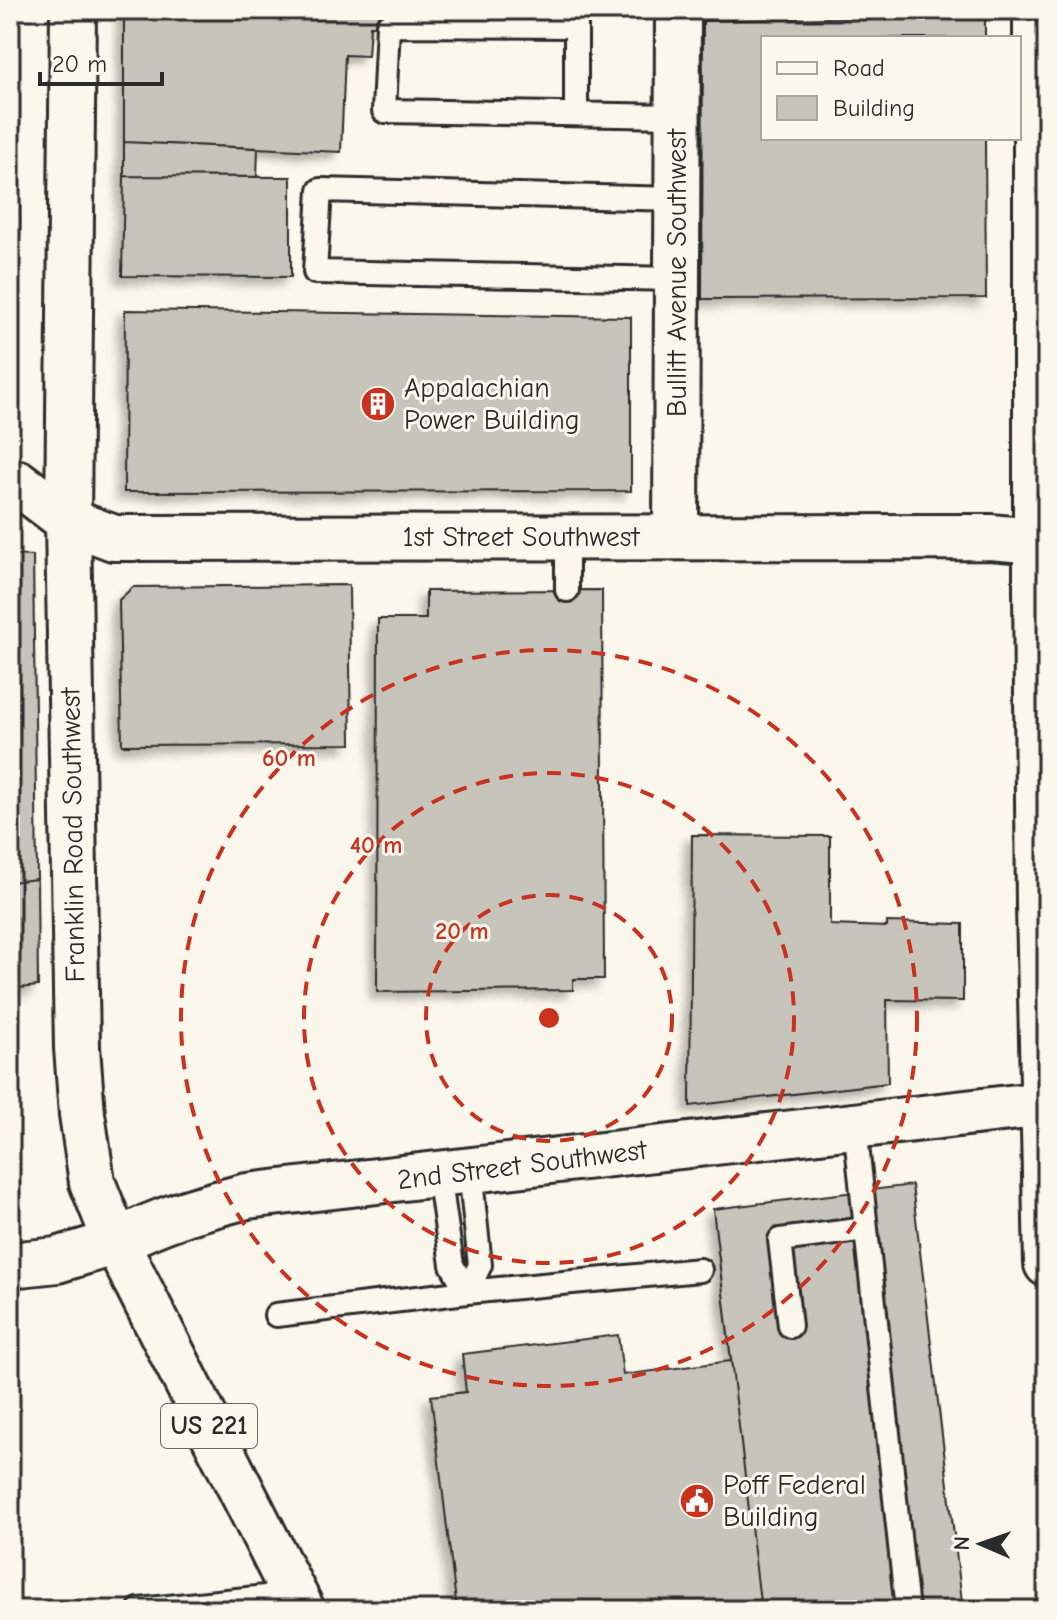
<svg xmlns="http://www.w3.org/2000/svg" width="1057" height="1620" font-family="'Comic Neue',sans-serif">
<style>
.building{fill:#c7c4bc;stroke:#2b2b2b;stroke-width:2;filter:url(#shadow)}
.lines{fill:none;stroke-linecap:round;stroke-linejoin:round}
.service-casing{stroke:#2b2b2b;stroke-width:28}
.minor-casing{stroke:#2b2b2b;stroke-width:50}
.secondary-casing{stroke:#2b2b2b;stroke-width:50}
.primary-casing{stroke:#2b2b2b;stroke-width:50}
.service{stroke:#fbf7ec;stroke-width:22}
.minor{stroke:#fbf7ec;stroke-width:44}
.secondary{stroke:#fbf7ec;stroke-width:44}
.primary{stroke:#fbf7ec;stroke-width:44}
.ring{fill:none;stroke:#c8321e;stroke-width:4;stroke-dasharray:14 10}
.labels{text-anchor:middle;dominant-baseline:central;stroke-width:6;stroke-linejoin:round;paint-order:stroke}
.shield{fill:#fbf7ec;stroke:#696865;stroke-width:2}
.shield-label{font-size:26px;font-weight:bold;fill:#2b2b2b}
.street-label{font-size:28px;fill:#2b2b2b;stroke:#fbf7ec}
.poi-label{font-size:28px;fill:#2b2b2b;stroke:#fbf7ec;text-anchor:start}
.centre{fill:#c8321e;stroke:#fbf7ec;stroke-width:4}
.ring-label{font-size:24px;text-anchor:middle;font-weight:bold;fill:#c8321e;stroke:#fbf7ec;stroke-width:6;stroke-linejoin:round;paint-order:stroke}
</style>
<defs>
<filter id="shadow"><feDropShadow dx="-7" dy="7" stdDeviation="4" flood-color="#0004"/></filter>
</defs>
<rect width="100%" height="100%" fill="#fbf7ec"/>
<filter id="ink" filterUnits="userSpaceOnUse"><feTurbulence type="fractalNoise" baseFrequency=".0125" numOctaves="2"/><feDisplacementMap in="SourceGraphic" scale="16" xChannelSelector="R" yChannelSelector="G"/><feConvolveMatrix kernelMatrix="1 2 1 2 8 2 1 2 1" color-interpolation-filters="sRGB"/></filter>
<g filter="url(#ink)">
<path class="building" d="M 10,10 L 18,10 L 20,233 L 10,233 Z
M 124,10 L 380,10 L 379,26 L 370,26 L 368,56 L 345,55 L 341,152 L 124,142 Z
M 869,10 L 985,10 L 985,38 L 763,38 L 763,138 L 985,138 L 986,298 L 702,299 L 703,21 L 869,17 Z
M 124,142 L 258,148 L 257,177 L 124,176 Z
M 124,176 L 291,177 L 291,277 L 122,276 Z
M 125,310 L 631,317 L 631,491 L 124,492 Z
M 10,555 L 33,556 L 37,879 L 10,882 Z
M 349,585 L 351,744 L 122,745 L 119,600 L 133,587 Z
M 602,590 L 604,979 L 573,979 L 573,990 L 377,992 L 378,619 L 426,619 L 426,591 Z
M 692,835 L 830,836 L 830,925 L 887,927 L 887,922 L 963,924 L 963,1001 L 887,1000 L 888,1083 L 690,1106 Z
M 37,879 L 38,986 L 10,989 L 10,882 Z
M 912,1185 L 963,1610 L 761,1610 L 713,1209 Z
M 912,1185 L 963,1610 L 761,1610 L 760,1605 L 722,1610 L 457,1610 L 431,1396 L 466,1392 L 462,1354 L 618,1335 L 623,1375 L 731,1361 L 713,1209 Z"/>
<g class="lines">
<g class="service-casing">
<path id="service" d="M 576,114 L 576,26 L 388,25 L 384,111 L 677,116
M 677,279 L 315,272 L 320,190 L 677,199
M 567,590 L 567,537
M 439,1174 L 452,1265 L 467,1292 L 480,1265 L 470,1170
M 866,1229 L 907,1610
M 276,1315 L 467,1292 L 700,1270
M 790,1326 L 780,1240 L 866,1229 L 855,1126
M 139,1610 L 294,1594"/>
</g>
<g class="minor-casing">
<path id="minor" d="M 1036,10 L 1036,589 L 1039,906 L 1047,1264
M 10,482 L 18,483 L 68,521 L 114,538 L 990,537 L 1047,542
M 676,537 L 678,10
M 116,1242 C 163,1218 196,1209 247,1196 L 1044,1104"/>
</g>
<g class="secondary-casing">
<path id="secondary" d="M 10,1265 L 57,1260 L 116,1242"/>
</g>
<g class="primary-casing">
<path id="primary" d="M 73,10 L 68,521 L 77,1048 L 82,1114 L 92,1182 L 116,1242 L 302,1610"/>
</g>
<use href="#service" class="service"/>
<use href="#minor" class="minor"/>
<use href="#secondary" class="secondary"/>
<use href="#primary" class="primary"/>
</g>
</g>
<g class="ring">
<circle cx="549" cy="1018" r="123"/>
<circle cx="549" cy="1018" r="245"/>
<circle cx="549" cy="1018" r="368"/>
</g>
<defs>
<g id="building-disc" transform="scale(1.8)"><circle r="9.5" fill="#c8321e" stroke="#fbf7ec"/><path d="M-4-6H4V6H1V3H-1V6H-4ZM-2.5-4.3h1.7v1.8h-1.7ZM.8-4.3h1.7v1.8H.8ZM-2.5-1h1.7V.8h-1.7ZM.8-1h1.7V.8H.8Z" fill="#fff"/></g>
<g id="civic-disc" transform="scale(1.8)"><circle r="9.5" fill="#c8321e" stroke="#fbf7ec"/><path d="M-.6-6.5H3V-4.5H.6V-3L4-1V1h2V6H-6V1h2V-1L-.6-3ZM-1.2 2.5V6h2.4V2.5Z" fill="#fff"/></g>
</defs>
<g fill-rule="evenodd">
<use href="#building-disc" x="378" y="404"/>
<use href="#civic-disc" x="697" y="1501"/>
</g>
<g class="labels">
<rect class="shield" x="161" y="1404" width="96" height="44" rx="6"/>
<g class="shield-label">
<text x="209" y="1426">US 221</text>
</g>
<g class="street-label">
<text transform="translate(677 273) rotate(-90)">Bullitt Avenue Southwest</text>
<text x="521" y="537">1st Street Southwest</text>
<text transform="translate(73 835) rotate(-91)">Franklin Road Southwest</text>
<text transform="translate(522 1165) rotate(-7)">2nd Street Southwest</text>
</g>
<g class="poi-label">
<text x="404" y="388">Appalachian<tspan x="404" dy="32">Power Building</tspan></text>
<text x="723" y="1485">Poff Federal<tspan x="723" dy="32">Building</tspan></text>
</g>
</g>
<circle cx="549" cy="1018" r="12" class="centre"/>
<g class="ring-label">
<text x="289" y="766">60 m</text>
<text x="376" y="853">40 m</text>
<text x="462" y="939">20 m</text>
</g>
<rect width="1057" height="1620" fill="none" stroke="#fbf7ec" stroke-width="40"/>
<rect x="20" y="20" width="1017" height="1580" fill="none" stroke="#2b2b2b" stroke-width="3" filter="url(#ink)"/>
<rect x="761" y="36" width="260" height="104" fill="#fbf7ec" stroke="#a8a59f" stroke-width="2"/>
<rect x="777" y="62" width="40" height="12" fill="#fbf7ec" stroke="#a8a59f" stroke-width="2"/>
<text x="833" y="76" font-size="24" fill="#2b2b2b">Road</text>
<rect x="777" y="96" width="40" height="24" fill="#c7c4bc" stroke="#a8a59f" stroke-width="2"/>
<text x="833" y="116" font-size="24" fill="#2b2b2b">Building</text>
<g transform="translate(981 1544) rotate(272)" stroke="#fbf7ec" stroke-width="6" paint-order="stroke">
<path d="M0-6L14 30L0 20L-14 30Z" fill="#2b2b2b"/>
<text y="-12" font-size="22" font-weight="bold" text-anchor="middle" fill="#2b2b2b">N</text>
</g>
<path d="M40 72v12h122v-12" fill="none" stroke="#2b2b2b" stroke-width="4"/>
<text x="52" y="72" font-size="24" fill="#2b2b2b" stroke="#fbf7ec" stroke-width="6" paint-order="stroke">20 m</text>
</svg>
